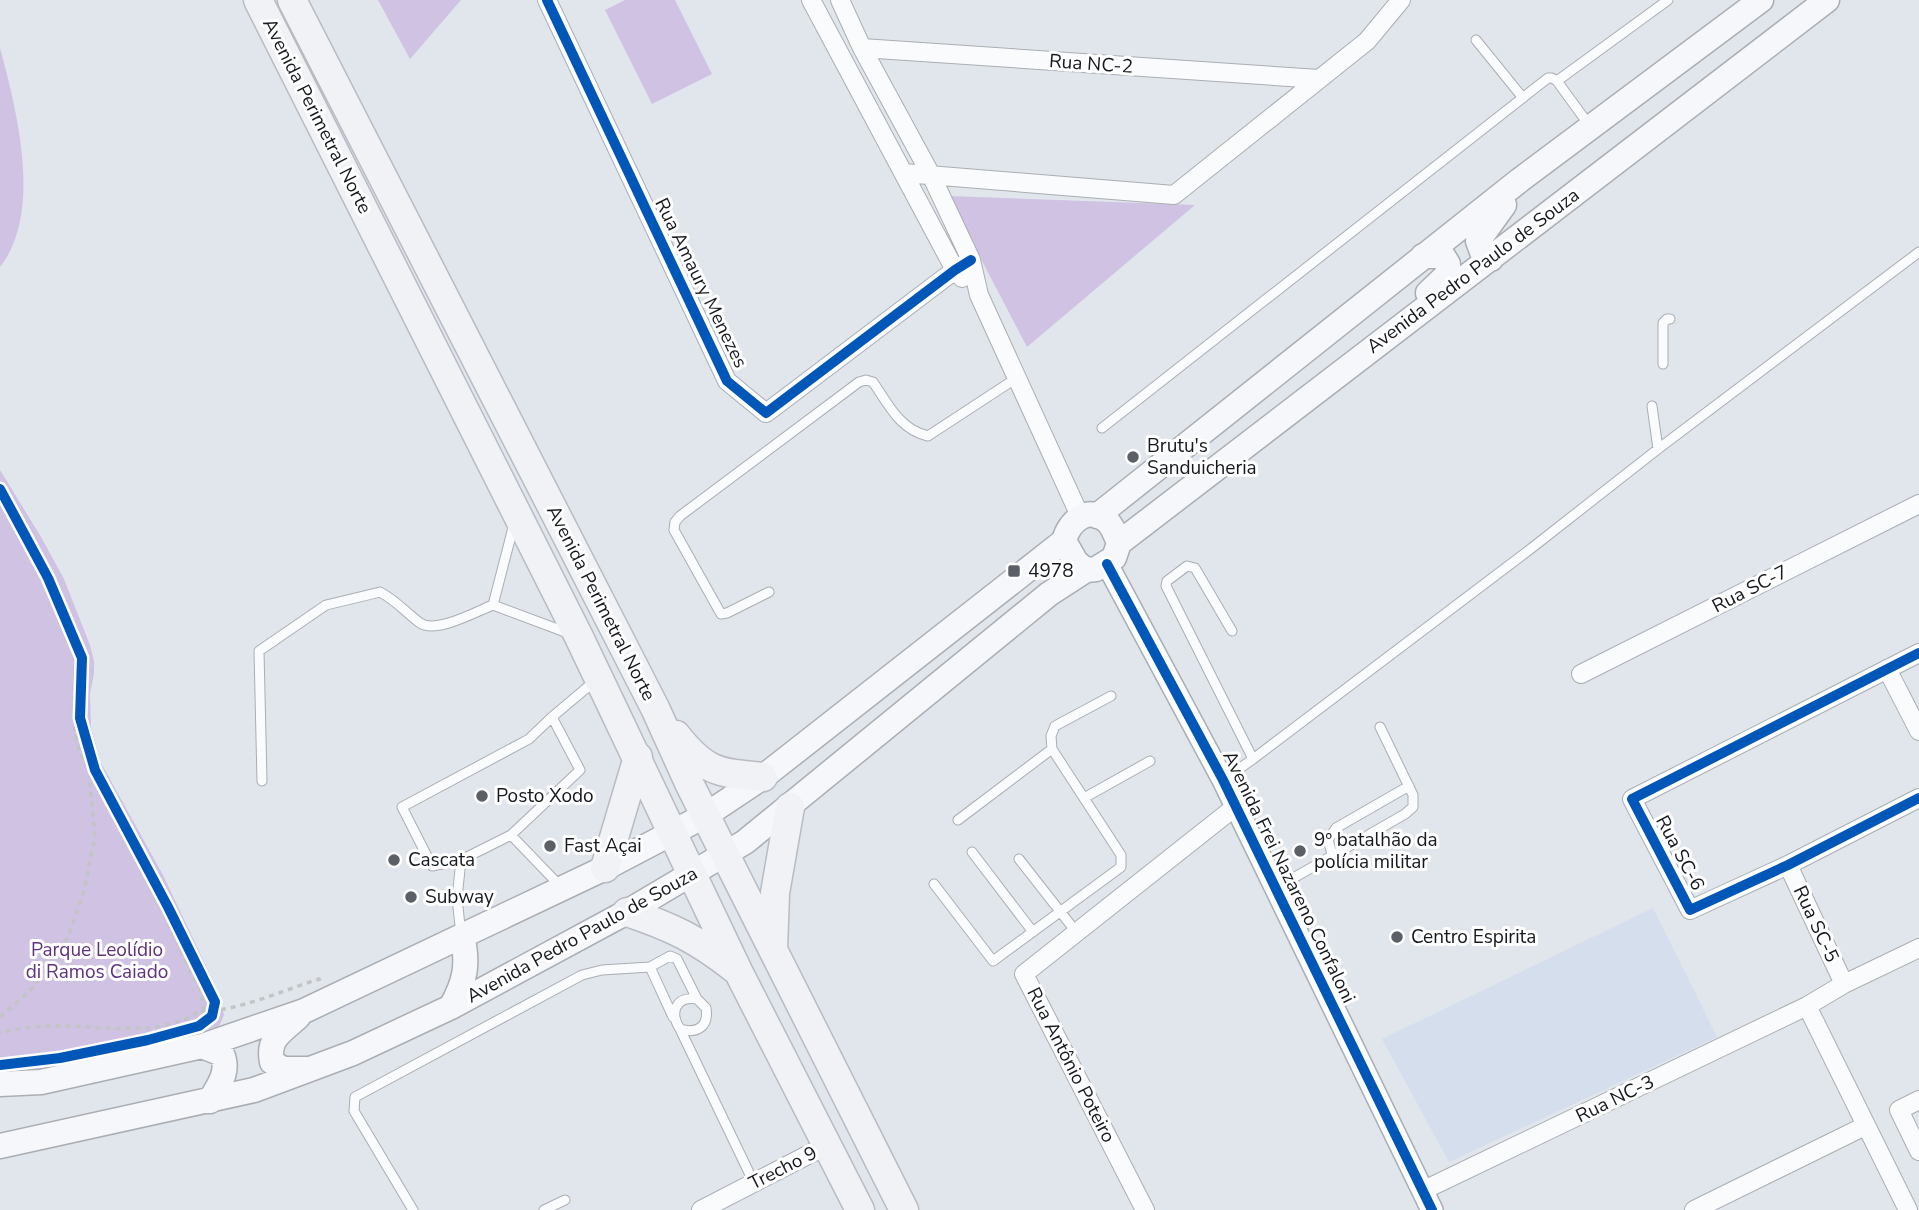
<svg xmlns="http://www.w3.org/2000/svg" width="1919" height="1210" font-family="'Nunito Sans',sans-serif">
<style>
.built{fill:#d4deec}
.green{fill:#cfc2e3}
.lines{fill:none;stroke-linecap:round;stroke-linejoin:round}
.service-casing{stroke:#aaaeb3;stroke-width:11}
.minor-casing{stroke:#aaaeb3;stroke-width:20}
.tertiary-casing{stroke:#aaaeb3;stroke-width:24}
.secondary-casing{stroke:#aaaeb3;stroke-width:27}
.trunk-casing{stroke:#b8bbc2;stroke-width:31}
.path{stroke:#c2c4c6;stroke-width:3.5;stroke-dasharray:5 5;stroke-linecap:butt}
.service{stroke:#fafbfc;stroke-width:9}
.minor{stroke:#fafbfc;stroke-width:18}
.tertiary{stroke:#fafbfc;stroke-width:21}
.secondary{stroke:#f6f7fa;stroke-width:24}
.trunk{stroke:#f0f2f6;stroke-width:28}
.cycleway-casing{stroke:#fff;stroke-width:15}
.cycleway{stroke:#0057b8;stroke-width:10}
.poi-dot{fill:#5c6066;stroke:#fff;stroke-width:2.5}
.labels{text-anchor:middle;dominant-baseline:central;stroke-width:6;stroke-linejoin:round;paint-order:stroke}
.street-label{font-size:19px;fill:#15181d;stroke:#fff}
.poi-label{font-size:19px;fill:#15181d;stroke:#fff;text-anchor:start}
.park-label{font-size:19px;fill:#5e3181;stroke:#fff}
</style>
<rect width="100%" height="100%" fill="#e1e6ed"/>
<path class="built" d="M 1653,908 L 1717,1037 L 1449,1162 L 1382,1039 Z"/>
<path class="green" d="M 378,0 L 461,0 L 410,59 Z
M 625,0 L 675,0 L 712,74 L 652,104 L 605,10 Z
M 0,48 C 17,111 43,212 0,267 Z
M 948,196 L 1195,205 L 1027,347 Z
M 0,470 L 41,537 L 64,579 L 90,645 L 94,661 L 94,674 L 90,694 L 91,727 L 101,763 L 163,875 L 217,989 L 224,1015 L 219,1026 C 147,1047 75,1070 0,1075 Z"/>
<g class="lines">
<g class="service-casing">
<path id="service" d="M 1476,40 L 1523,98
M 1557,81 L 1668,0
M 1663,364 L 1663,323 L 1667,319 L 1670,319
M 1652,406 L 1658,449
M 1102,428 L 1548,78 L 1552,78 L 1557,81 L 1589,125
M 769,592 L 727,613 L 721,614 L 674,530 L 675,522 L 680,516 L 859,382 L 866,380 L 873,382 C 888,404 900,430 928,436 L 1018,377
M 493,605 L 514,524
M 1232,631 L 1195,568 L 1187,566 L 1167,581 L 1166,586 L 1253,759 L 1533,547 L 1658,449 L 1919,252
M 552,717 L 529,739 L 402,807 L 432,866 L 461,860 L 511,835 L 561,887
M 1052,749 L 1051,736 L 1055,726 L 1111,696
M 1223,780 L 1253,759
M 262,781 L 259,651 L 326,605 L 380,592 C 397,601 405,612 420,623 C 436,634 475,612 493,605 L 568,633
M 1084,798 L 1150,761
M 511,835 L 580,770 L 552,717 L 596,680
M 972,852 L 1033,932
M 1332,854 L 1328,840 L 1336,828 L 1409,786
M 1019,859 L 1077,933
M 461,860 L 457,898 L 461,935
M 934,884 L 993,961 L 1121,867 L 1121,855 L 1052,749 L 958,820
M 1276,888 L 1405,814 L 1413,807 L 1413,795 L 1380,727
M 673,1017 L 650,967 L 670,956 L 677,959 L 697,999 L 706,1008 C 709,1027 697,1034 680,1029 C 669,1012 676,996 697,999
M 680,1029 L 754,1183
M 413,1210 L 354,1111 L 355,1097 L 582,975 L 602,970 L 650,967
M 544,1210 L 565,1200"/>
</g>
<g class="minor-casing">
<path id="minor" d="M 547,0 L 727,381 L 766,413 L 955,270 L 971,260
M 811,0 L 955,270 L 962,278
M 840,0 L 862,48 L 931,175 L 971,260 L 979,295 L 1080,516
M 862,48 L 1319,79
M 904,173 L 1174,195 L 1367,41 L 1401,0
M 1919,653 L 1632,799 L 1690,910 L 1788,865 L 1919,798
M 1887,669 L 1919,731
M 1581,674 L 1919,504
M 1788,865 L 1844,984 L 1919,948
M 1807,1006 L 1844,984
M 1919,1100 L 1899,1110 L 1919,1151
M 1422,1191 L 1807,1006 L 1908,1210
M 701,1210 L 827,1145
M 1145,1210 L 1024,974 L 1235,807
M 1694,1210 L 1865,1126"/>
</g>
<g class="tertiary-casing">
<path id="tertiary" d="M 1107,564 L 1223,780 L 1432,1210"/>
</g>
<g class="secondary-casing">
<path id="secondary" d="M 1423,256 L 1443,256 L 1448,264 L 1448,274 L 1428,293
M 1491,259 L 1482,252 L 1478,241 L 1504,205
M 1097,516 L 1520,180 L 1761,0
M 1119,543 L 1827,0
M 451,1007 C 465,982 469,964 462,936
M 298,1017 C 282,1032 267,1038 272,1062 L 283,1069 L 306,1069
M 202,1046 L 222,1054 C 230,1072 218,1086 210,1101
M 0,1084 L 41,1082 L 202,1046 L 304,1011 L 605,868 L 706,815 L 763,777 L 1064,541
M 0,1146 L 254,1090 L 353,1053 L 451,1007 L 627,912 L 745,842 L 1049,594 L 1086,570 L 1096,569 L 1114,558 L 1119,543 C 1116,536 1113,527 1108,522 C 1089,504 1069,521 1064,541 L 1076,562 L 1086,570"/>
</g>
<g class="trunk-casing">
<path id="trunk" d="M 258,0 L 579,637 L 738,971 L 860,1210
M 292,0 L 655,708 L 690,785 L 904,1210
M 676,735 C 705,772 718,773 763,777
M 605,868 L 638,757
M 627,912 C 672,927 697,939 735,969
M 773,950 L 775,893 L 790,807"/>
</g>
<path class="path" d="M 0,503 L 42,579 L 75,658 L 73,718 L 79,750 L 167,921 L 200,990 L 204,1008 C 160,1041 100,1024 49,1026 C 33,1026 16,1030 0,1032
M 201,1012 C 241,1010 281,991 319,979 L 320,981
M 0,1017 L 34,987 L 68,937 L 84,891 L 95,837 L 89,776"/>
<use href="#service" class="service"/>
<use href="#minor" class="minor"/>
<use href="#tertiary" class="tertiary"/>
<use href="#secondary" class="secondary"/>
<use href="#trunk" class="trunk"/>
<g class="cycleway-casing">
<path id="cycleway" d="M 547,0 L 727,381 L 766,413 L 955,270 L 971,260
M 0,489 L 48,578 L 82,658 L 80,718 L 95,770 L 168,907 L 215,1002 L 212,1016 L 199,1026 L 148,1040 L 60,1058 L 0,1065
M 1107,564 L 1223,780 L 1432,1210
M 1919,653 L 1632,799 L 1690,910 L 1788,865 L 1919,798"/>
</g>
<use href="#cycleway" class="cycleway"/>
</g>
<g class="poi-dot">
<circle cx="1133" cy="457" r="7"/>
<rect x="1007" y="564" width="14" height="14" rx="3.5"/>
<circle cx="482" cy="796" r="7"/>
<circle cx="550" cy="846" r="7"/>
<circle cx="1300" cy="851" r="7"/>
<circle cx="394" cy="860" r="7"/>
<circle cx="411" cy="897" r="7"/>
<circle cx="1397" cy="937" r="7"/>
</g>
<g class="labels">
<g class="street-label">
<text transform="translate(1091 64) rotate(4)">Rua NC-2</text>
<text transform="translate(317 116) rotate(63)">Avenida Perimetral Norte</text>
<text transform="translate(1473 271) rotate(-37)">Avenida Pedro Paulo de Souza</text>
<text transform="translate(701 283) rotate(64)">Rua Amaury Menezes</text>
<text transform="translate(1750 589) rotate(-27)">Rua SC-7</text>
<text transform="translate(601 603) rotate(63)">Avenida Perimetral Norte</text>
<text transform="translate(1680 853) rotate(62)">Rua SC-6</text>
<text transform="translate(1289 877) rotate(64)">Avenida Frei Nazareno Confaloni</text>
<text transform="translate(1816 924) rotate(65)">Rua SC-5</text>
<text transform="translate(582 935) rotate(-29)">Avenida Pedro Paulo de Souza</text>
<text transform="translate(1071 1065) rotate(63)">Rua Antônio Poteiro</text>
<text transform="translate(1615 1099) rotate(-26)">Rua NC-3</text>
<text transform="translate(783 1168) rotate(-27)">Trecho 9</text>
</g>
<g class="poi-label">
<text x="1147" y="446">Brutu's<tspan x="1147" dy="22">Sanduicheria</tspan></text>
<text x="1028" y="571">4978</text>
<text x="496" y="796">Posto Xodo</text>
<text x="1314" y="840">9º batalhão da<tspan x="1314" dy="22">polícia militar</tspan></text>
<text x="564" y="846">Fast Açai</text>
<text x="408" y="860">Cascata</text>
<text x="425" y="897">Subway</text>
<text x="1411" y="937">Centro Espirita</text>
</g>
<g class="park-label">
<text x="97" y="950">Parque Leolídio<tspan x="97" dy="22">di Ramos Caiado</tspan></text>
</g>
</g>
</svg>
